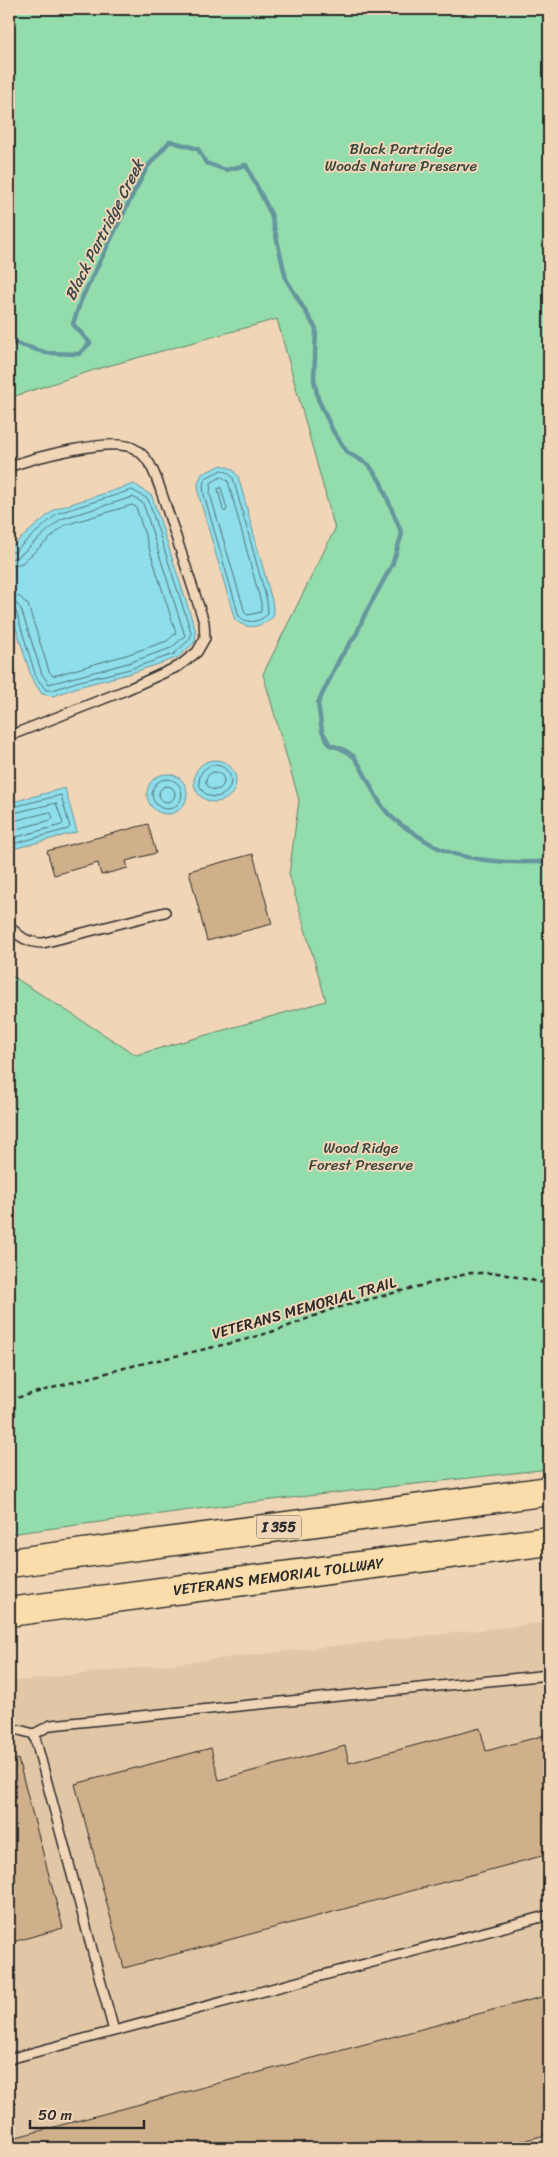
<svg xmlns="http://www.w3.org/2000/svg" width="558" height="2157" font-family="Sriracha,sans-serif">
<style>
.built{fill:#e2c7a7}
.green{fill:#93dcab;stroke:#5f846b}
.water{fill:#8edeeb;stroke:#66969e}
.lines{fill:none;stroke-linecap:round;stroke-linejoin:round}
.shore{stroke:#537378;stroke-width:1}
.stream{stroke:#66969e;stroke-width:4.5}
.building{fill:#d0b08a;stroke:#2b2b2b}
.lane-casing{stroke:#2b2b2b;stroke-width:12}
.highway-casing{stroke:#2b2b2b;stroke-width:31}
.path{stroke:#2b2b2b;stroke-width:2.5;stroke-dasharray:5 4;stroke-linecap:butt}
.lane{stroke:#f0d5b7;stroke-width:9}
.highway{stroke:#faddab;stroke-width:28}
.labels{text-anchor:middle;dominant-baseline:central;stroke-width:4;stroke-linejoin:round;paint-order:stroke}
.shield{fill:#f0d5b7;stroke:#665e55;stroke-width:1}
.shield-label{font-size:14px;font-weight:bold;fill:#2b2b2b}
.park-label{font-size:15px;fill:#3b463e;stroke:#f0d5b7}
.street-label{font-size:15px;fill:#2b2b2b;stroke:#f0d5b7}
.water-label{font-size:16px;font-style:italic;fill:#3a4648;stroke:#f0d5b7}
</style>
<rect width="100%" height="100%" fill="#f0d5b7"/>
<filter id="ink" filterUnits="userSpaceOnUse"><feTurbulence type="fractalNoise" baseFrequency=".02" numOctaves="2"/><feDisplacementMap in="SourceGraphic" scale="10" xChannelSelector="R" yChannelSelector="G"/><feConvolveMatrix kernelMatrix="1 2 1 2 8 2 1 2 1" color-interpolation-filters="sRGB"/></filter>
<g filter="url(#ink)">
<path class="built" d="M 549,1622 L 549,2148 L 9,2148 L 9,1682 Z"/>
<path class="green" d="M 9,9 L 549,9 L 549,1469 L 236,1504 L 9,1534 L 9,974 L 136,1055 L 326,1001 L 289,874 L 299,800 L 263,674 L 335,529 L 277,319 L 97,369 L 9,398 Z"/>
<path class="water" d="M 222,465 L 232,469 L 238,476 L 272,601 L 274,616 C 261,627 249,631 235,620 L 199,496 L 198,483 L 202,474 Z
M 134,484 L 152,496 L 196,632 L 195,642 L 177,658 L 131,673 L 78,687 L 53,696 L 42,694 L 32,679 L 9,606 L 9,552 L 11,547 L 55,509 Z
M194 781a21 21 0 1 1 42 0a21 21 0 1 1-42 0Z
M147 794a20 20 0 1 1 40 0a20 20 0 1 1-40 0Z
M 65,788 L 77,832 L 9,850 L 9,803 Z"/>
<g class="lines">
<path class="shore" d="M 222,470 L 229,473 L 233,478 L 267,601 L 268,614 C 259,622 248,625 239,616 L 204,495 L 203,484 L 206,478 Z
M 222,477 L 228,481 L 261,603 L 261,612 L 248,615 L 245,613 L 210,494 L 211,483 Z
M 221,488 L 227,509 L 225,512 L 223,510 L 218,489 Z
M 9,553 L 14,552 L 58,513 L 132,490 L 148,499 L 191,632 L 190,639 L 174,654 L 130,669 L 76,682 L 53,690 L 46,690 L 36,677 L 16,611 L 9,608
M 9,559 L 18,557 L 61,519 L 133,497 L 143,503 L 185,636 L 171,648 L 128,663 L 49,684 L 42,674 L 21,609 L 16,603 L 9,602
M 9,567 L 22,563 L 65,525 L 132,505 L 136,507 L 176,633 L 167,641 L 126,655 L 53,676 L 49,671 L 28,605 L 20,597 L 9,594
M199 781a16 16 0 1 1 32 0a16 16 0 1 1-32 0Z
M206 781a9 9 0 1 1 18 0a9 9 0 1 1-18 0Z
M152 794a15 15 0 1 1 30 0a15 15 0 1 1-30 0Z
M159 794a8 8 0 1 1 16 0a8 8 0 1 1-16 0Z
M 9,808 L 61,795 L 70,827 L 68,829 L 9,845
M 9,814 L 56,803 L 63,823 L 61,825 L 9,839
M 9,822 L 50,812 L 53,817 L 51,820 L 9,831"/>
<path class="stream" d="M 9,341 L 47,353 L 79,354 L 90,343 L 73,324 L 81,300 L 132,196 L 148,166 L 170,141 L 198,149 L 206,163 L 226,170 L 246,165 L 271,214 L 286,279 L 316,329 L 314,379 L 318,399 L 333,431 L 347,452 L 369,465 L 380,481 L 402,534 L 392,565 L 364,616 L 357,633 L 340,658 L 318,703 L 322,731 L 330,745 C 339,747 346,750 353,756 C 360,762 374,795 382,806 C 389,817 402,826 414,833 C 423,839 433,846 443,850 C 473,862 518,864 549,861"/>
</g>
<path class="building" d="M 148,824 L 156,853 L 126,861 L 128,868 L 101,875 L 98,863 L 54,875 L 47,851 Z
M 253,854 L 272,924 L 207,941 L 189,871 Z
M 480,1728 L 486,1751 L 549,1734 L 549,1854 L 124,1968 L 75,1784 L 211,1748 L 219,1780 L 345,1746 L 349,1763 Z
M 18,1759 L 63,1928 L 9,1943 L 9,1762 Z
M 549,1995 L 549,2134 L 496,2148 L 9,2148 L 9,2139 Z"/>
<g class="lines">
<g class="lane-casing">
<path id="lane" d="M 9,467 C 32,458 111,437 133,448 C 149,456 154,472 160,488 L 204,622 L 205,638 L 197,652 L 179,666 L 126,690 L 9,736
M 9,926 C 20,937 27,943 43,943 L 165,912
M 9,1730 L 19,1730 L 34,1734 L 114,2031
M 34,1734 L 51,1725 L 549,1675
M 9,2059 L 549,1915"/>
</g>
<g class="highway-casing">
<g id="highway">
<path d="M 9,1563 L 549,1491"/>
<path id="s1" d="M 9,1612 L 549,1541"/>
</g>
</g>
<path class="path" d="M 9,1400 L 128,1367 L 244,1340 L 281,1329 L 332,1309 L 470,1273 L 498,1273 L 549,1284"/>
<use href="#lane" class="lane"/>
<use href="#highway" class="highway"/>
</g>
</g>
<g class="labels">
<rect class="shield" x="256.5" y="1515.5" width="45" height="23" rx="4"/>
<g class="shield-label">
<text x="279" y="1527">I 355</text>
</g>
<g class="park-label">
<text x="401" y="149">Black Partridge<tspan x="401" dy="17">Woods Nature Preserve</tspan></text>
<text x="361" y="1148">Wood Ridge<tspan x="361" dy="17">Forest Preserve</tspan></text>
</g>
<g class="street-label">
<text transform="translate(304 1308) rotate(-16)">VETERANS MEMORIAL TRAIL</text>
<text stroke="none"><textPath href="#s1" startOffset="272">VETERANS MEMORIAL TOLLWAY</textPath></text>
</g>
<g class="water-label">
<text transform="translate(104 230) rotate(-63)">Black Partridge Creek</text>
</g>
</g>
<rect width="558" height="2157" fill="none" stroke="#f0d5b7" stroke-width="30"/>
<rect x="15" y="15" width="528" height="2127" fill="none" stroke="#2b2b2b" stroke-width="2" filter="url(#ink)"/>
<path d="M30 2120v8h114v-8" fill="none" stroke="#2b2b2b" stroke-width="2.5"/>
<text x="38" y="2120" font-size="15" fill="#2b2b2b" stroke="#f0d5b7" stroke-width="4" paint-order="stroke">50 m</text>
</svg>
